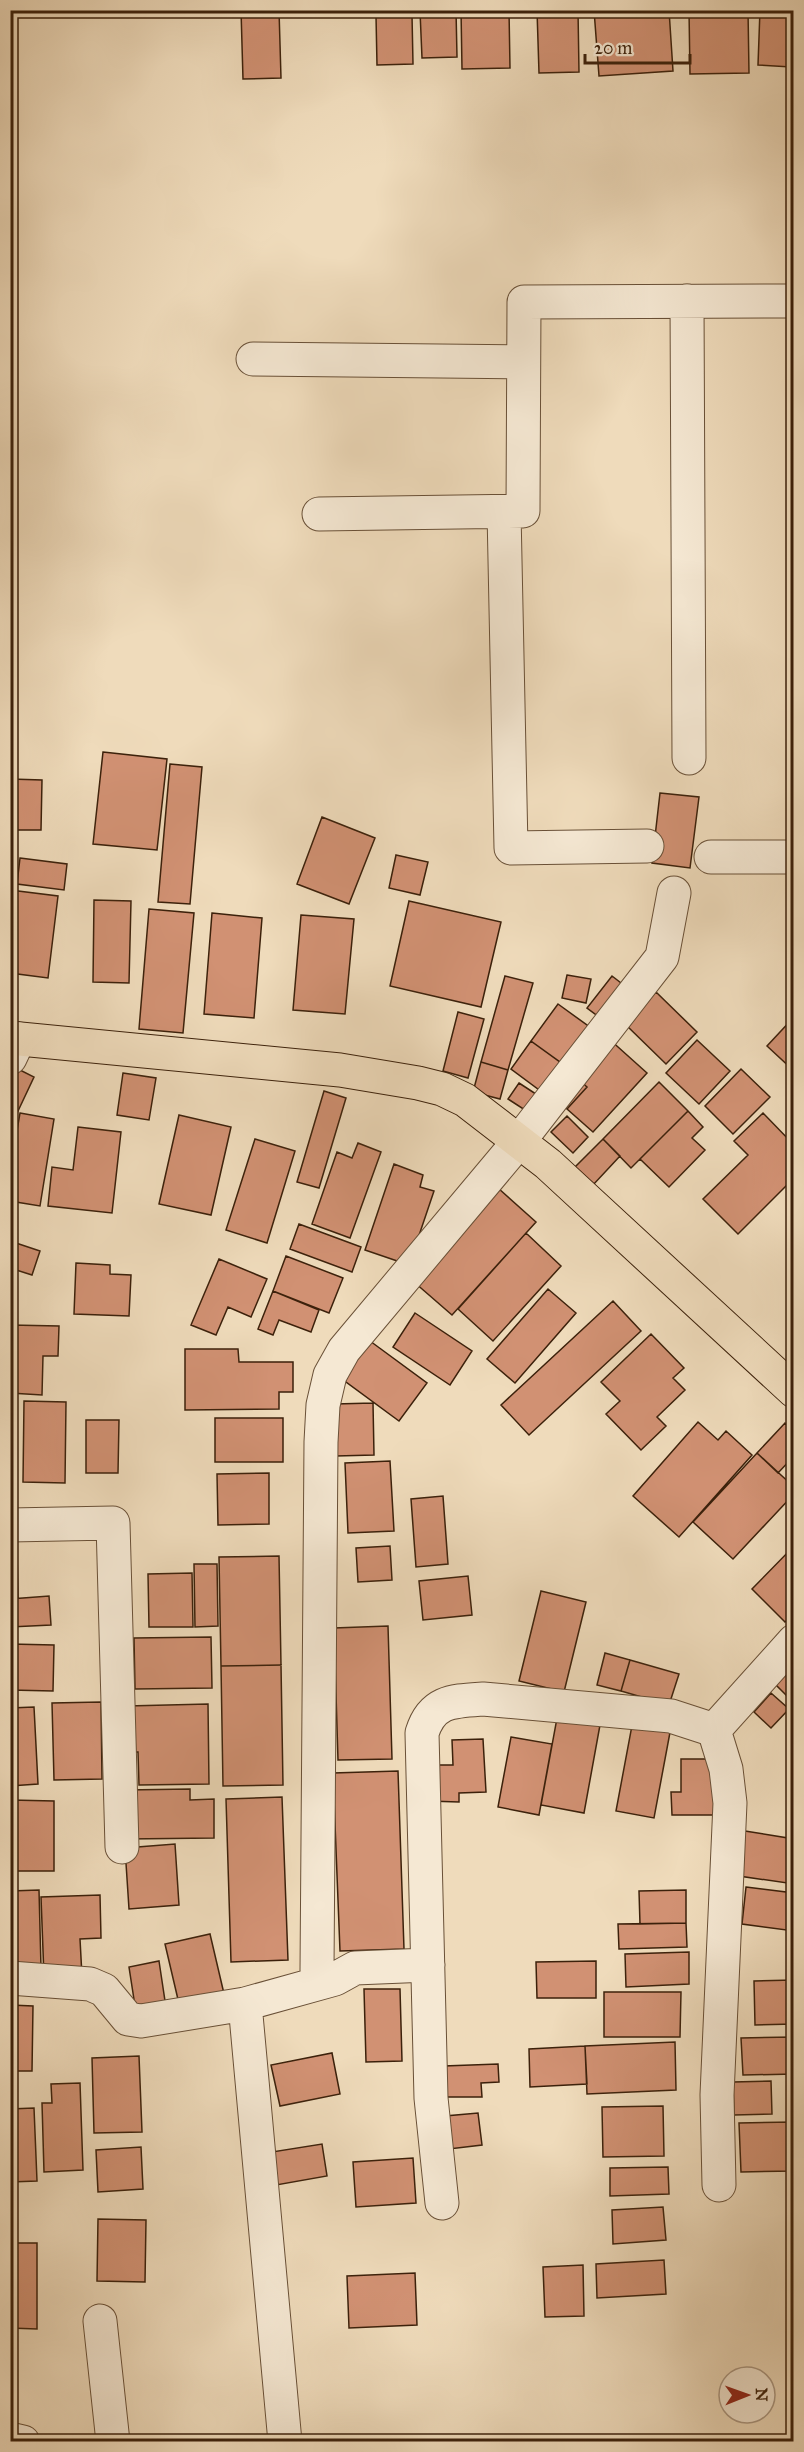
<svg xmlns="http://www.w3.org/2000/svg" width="804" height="2452" font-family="'IM FELL Great Primer',serif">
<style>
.building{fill:#d19173;stroke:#3c210b;stroke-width:1.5}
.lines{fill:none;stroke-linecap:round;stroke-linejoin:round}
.minor-casing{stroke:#695037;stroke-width:35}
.major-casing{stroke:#3c210b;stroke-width:35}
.minor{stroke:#f5e8d3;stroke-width:33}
.major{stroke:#efdbbb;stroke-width:33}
</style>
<rect width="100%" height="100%" fill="#efdbbb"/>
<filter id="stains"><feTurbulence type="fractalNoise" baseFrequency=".00333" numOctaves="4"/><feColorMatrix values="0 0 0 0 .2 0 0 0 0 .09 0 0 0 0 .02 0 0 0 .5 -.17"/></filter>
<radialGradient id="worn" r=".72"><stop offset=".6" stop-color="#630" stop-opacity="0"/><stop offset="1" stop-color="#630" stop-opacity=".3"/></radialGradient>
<path class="building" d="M 241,10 L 279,10 L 281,78 L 243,79 Z
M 456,10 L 457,57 L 422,58 L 420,11 Z
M 461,10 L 509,10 L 510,68 L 462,69 Z
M 537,10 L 578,10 L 579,72 L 539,73 Z
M 594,10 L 669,10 L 673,71 L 599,76 Z
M 689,10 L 748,10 L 749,73 L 690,74 Z
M 760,10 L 793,10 L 791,67 L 758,65 Z
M 412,15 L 413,64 L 377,65 L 376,16 Z
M 103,752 L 167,759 L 157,850 L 93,844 Z
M 170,764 L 202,767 L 190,904 L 158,902 Z
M 10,779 L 42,780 L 41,830 L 10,830 Z
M 660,793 L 699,797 L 690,868 L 652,863 Z
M 322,817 L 375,838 L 349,904 L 297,884 Z
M 396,855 L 428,862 L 420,895 L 389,888 Z
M 20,858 L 67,864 L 64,890 L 17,884 Z
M 10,890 L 58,896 L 48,978 L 10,973 Z
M 94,900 L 131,901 L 129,983 L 93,982 Z
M 409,901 L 501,922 L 481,1007 L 390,986 Z
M 149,909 L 194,913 L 183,1033 L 139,1029 Z
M 212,913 L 262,918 L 254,1018 L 204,1014 Z
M 301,915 L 354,919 L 345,1014 L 293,1010 Z
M 567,975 L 591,979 L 586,1003 L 562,998 Z
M 505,976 L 533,983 L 508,1070 L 481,1062 Z
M 612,976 L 643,1000 L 619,1032 L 587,1008 Z
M 656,992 L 697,1032 L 666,1064 L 625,1024 Z
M 558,1004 L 598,1033 L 571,1070 L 531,1041 Z
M 458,1012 L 484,1019 L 468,1078 L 443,1071 Z
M 794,1017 L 794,1071 L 767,1046 Z
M 608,1038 L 647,1073 L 593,1132 L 567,1109 L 587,1087 L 574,1075 Z
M 697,1040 L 730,1071 L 699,1104 L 666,1073 Z
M 531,1041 L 571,1070 L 550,1098 L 511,1069 Z
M 481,1062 L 508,1070 L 500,1099 L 473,1092 Z
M 16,1068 L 34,1077 L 10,1128 L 10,1080 Z
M 741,1069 L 770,1097 L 733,1134 L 705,1106 Z
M 123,1073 L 156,1078 L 149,1120 L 117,1115 Z
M 574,1075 L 587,1087 L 567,1109 L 555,1097 Z
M 659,1082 L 688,1111 L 631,1168 L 603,1139 Z
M 519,1083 L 539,1096 L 528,1112 L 508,1099 Z
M 324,1091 L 346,1098 L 319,1188 L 297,1182 Z
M 688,1111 L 703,1127 L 692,1138 L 705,1150 L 669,1187 L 640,1159 Z
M 20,1113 L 54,1119 L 40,1206 L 10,1201 L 10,1171 Z
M 763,1113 L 794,1145 L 794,1178 L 738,1234 L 703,1199 L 748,1155 L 734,1141 Z
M 179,1115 L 231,1127 L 211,1215 L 159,1204 Z
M 567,1116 L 588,1137 L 573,1153 L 551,1132 Z
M 78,1127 L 121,1132 L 112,1213 L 48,1206 L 52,1167 L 73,1170 Z
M 255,1139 L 295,1151 L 267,1243 L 226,1230 Z
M 603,1139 L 620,1156 L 593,1185 L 575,1167 Z
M 358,1143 L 381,1152 L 350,1238 L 312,1224 L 337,1152 L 352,1158 Z
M 394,1164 L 423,1175 L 420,1187 L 434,1191 L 409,1265 L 365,1250 Z
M 498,1188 L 536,1222 L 452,1315 L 414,1282 Z
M 299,1224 L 361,1247 L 352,1272 L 290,1249 Z
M 526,1233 L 561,1266 L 493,1341 L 458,1309 Z
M 10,1241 L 40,1251 L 32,1275 L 10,1268 Z
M 286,1256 L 343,1278 L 329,1313 L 273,1291 Z
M 219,1259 L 267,1279 L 251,1317 L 228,1307 L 216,1335 L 191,1325 Z
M 76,1263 L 110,1265 L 110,1274 L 131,1275 L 129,1316 L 74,1314 Z
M 548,1289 L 576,1313 L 515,1383 L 487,1359 Z
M 273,1291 L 319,1310 L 311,1332 L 279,1320 L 273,1335 L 258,1329 Z
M 613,1301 L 641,1331 L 529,1435 L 501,1405 Z
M 415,1313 L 472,1351 L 450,1385 L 393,1347 Z
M 10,1325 L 59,1326 L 58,1356 L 43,1356 L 42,1395 L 10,1393 Z
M 651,1334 L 684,1368 L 673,1378 L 685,1390 L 657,1417 L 666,1426 L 641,1450 L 606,1414 L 620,1401 L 601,1382 Z
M 370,1341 L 427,1383 L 399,1421 L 342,1379 Z
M 185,1349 L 238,1349 L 239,1362 L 293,1362 L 293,1392 L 279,1392 L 279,1409 L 185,1410 Z
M 24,1401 L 66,1402 L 65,1483 L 23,1482 Z
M 373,1403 L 374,1455 L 336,1456 L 335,1404 Z
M 215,1418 L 283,1418 L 283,1462 L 215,1462 Z
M 86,1420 L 119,1420 L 118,1473 L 86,1473 Z
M 698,1422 L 718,1440 L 726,1431 L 752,1455 L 679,1537 L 633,1496 Z
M 785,1423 L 794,1431 L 794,1456 L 778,1473 L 757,1453 Z
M 757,1453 L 794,1487 L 794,1494 L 733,1559 L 693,1522 Z
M 390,1461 L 394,1531 L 348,1533 L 345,1463 Z
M 269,1473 L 269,1524 L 218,1525 L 217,1474 Z
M 443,1496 L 448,1564 L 416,1567 L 411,1499 Z
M 390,1546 L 392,1580 L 358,1582 L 356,1548 Z
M 794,1546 L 794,1614 L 785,1622 L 752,1589 Z
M 10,1552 L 17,1552 L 18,1597 L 10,1598 Z
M 279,1556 L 281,1665 L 221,1666 L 219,1557 Z
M 194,1564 L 217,1564 L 218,1626 L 195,1627 Z
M 192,1573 L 193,1627 L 149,1627 L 148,1574 Z
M 468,1576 L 472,1615 L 423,1620 L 419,1581 Z
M 541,1591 L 586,1602 L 564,1692 L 519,1681 Z
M 49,1596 L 51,1625 L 10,1627 L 10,1599 Z
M 388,1626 L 392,1759 L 338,1760 L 334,1628 Z
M 211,1637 L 212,1688 L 135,1689 L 134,1638 Z
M 10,1644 L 54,1645 L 53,1691 L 10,1690 Z
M 605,1653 L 630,1660 L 621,1691 L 597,1685 Z
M 630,1660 L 679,1674 L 669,1705 L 621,1691 Z
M 281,1665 L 283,1785 L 223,1786 L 221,1666 Z
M 794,1667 L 794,1703 L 775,1684 Z
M 771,1693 L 789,1709 L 771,1728 L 754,1712 Z
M 101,1702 L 102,1779 L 54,1780 L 52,1703 Z
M 208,1704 L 209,1784 L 139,1785 L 138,1752 L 127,1752 L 127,1706 Z
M 34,1707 L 38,1784 L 10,1786 L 10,1708 Z
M 557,1718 L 600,1725 L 584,1813 L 541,1805 Z
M 633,1720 L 671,1727 L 654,1818 L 616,1811 Z
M 511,1737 L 552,1744 L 539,1815 L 498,1807 Z
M 483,1739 L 486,1792 L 459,1793 L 459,1802 L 428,1801 L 429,1765 L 453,1765 L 452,1740 Z
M 681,1759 L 721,1759 L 721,1815 L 672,1815 L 671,1792 L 681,1792 Z
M 398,1771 L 404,1949 L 340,1951 L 333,1773 Z
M 190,1789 L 190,1800 L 214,1799 L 214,1838 L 126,1839 L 126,1790 Z
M 282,1797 L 288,1960 L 231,1962 L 226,1799 Z
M 10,1800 L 54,1801 L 54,1871 L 10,1871 Z
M 745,1831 L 794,1839 L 794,1884 L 739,1876 Z
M 175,1844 L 179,1905 L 129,1909 L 125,1848 Z
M 746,1887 L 794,1893 L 794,1931 L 742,1924 Z
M 39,1890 L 41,1968 L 10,1969 L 10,1891 Z
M 686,1890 L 686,1923 L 640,1924 L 639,1891 Z
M 100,1895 L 101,1938 L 80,1939 L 82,1976 L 44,1977 L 41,1897 Z
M 686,1923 L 687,1947 L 619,1949 L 618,1924 Z
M 210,1934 L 225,1998 L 180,2008 L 165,1944 Z
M 689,1952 L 689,1984 L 626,1987 L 625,1954 Z
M 159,1961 L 165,2001 L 135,2006 L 129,1967 Z
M 596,1961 L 596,1998 L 537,1998 L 536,1962 Z
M 794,1980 L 794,2024 L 755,2025 L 754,1981 Z
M 364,1989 L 400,1989 L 402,2061 L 366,2062 Z
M 604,1992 L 681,1992 L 680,2037 L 604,2037 Z
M 10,2005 L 33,2006 L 32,2071 L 10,2071 Z
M 794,2037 L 794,2074 L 743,2075 L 741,2038 Z
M 675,2042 L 676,2090 L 587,2094 L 585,2046 Z
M 585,2046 L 587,2084 L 530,2087 L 529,2049 Z
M 332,2053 L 340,2094 L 280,2106 L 271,2065 Z
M 139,2056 L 142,2132 L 94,2133 L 92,2058 Z
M 498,2064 L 499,2082 L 481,2083 L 482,2097 L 445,2097 L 444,2066 Z
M 771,2081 L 772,2114 L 734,2115 L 733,2082 Z
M 80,2083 L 83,2170 L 44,2172 L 42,2103 L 52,2103 L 51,2084 Z
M 663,2106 L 664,2156 L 603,2157 L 602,2107 Z
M 34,2108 L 37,2181 L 10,2182 L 10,2109 Z
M 478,2113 L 482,2145 L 449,2149 L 445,2116 Z
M 794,2122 L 794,2171 L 741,2172 L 739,2123 Z
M 322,2144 L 327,2176 L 265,2187 L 259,2154 Z
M 141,2147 L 143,2189 L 98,2192 L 96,2150 Z
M 413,2158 L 416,2203 L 356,2207 L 353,2162 Z
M 668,2167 L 669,2194 L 610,2196 L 610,2168 Z
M 663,2207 L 666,2240 L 613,2244 L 612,2210 Z
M 98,2219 L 146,2220 L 145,2282 L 97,2281 Z
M 10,2243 L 37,2243 L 37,2329 L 10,2328 Z
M 664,2260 L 666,2294 L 597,2298 L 596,2264 Z
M 583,2265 L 584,2316 L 545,2317 L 543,2267 Z
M 415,2273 L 417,2325 L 349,2328 L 347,2276 Z"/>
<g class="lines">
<g class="minor-casing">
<path id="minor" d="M 687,301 L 689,758
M 253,359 L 523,362
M 504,512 L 511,848 L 647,846
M 319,514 L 523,511 L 524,302 L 794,301
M 711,857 L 794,857
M 10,1058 L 19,1039
M 10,1525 L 113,1523 L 122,1847
M 714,1730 L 726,1769 L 730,1803 L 717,2095 L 719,2185
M 714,1730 L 794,1641
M 317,1970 L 321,1442 L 323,1405 L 330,1375 L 344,1350 L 520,1140 L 662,957 L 674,893
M 10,1978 L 90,1984 L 104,1990 L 128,2019 L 141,2021 L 245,2004 L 335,1979 L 355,1968 L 428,1965
M 245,2004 L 285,2442
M 442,2203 L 431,2098 L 422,1733 C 432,1701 452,1701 483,1699 L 671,1716 L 714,1730
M 100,2321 L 113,2442
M 10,2439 L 23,2442"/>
</g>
<g class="major-casing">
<path id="major" d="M 10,1038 L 340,1070 L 418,1083 L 442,1089 L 465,1100 L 548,1164 L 794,1391"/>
</g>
<use href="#minor" class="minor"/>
<use href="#major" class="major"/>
</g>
<rect width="804" height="2452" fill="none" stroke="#efdbbb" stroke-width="36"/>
<rect x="12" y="12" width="780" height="2428" fill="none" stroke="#3c210b" stroke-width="3"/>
<rect x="18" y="18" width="768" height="2416" fill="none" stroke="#3c210b" stroke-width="1.5"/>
<g transform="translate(747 2395) rotate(89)"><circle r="28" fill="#f5e8d3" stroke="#ab9883" stroke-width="1.5"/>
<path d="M0-4.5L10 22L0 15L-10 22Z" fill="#8f2418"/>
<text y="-9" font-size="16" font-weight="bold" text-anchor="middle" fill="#3c210b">N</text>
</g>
<path d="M585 54v9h105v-9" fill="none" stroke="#3c210b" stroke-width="3"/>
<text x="594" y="54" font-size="18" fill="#3c210b" stroke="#f5e8d3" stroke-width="4.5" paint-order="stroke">20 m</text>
<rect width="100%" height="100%" filter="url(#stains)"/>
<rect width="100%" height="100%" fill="url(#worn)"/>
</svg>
